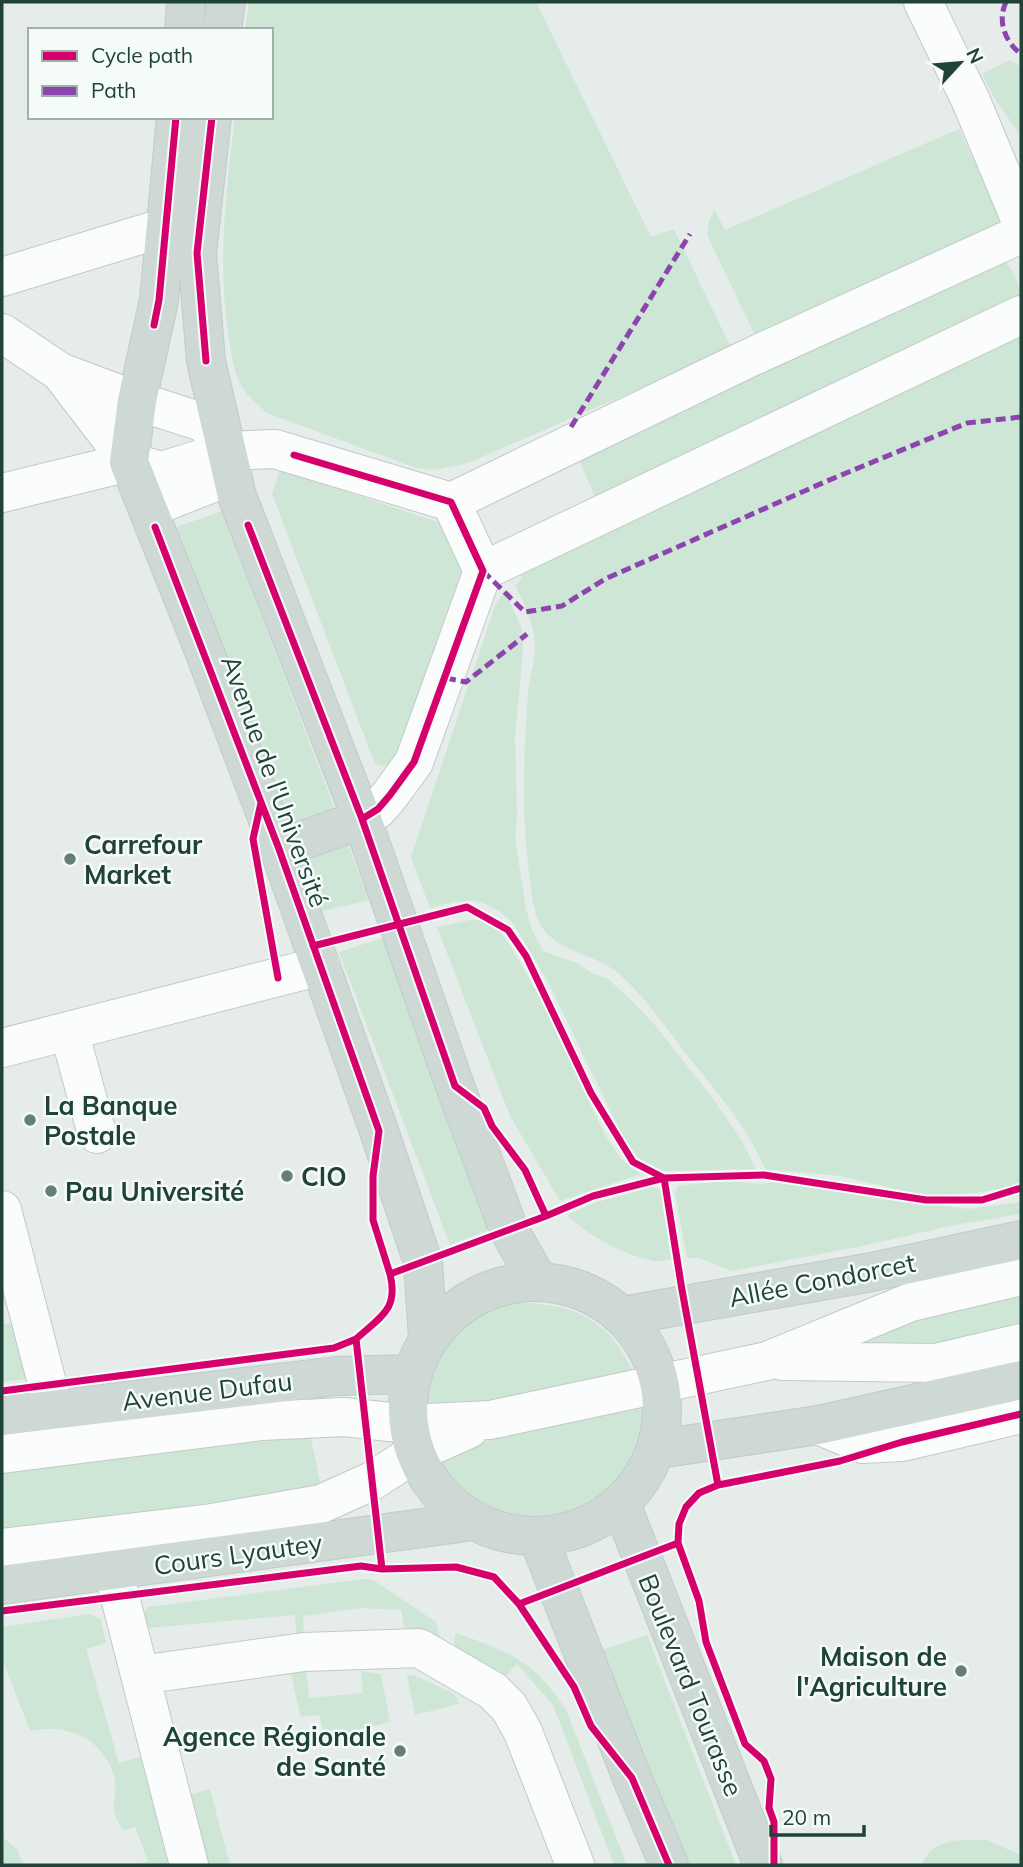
<svg xmlns="http://www.w3.org/2000/svg" width="1023" height="1867" font-family="Mulish,sans-serif">
<style>
.green{fill:#cee6d5}
.lines{fill:none;stroke-linecap:round;stroke-linejoin:round}
.minor-casing{stroke:#c3c9c6;stroke-width:40}
.major-casing{stroke:#c1cbc8;stroke-width:40}
.minor{stroke:#fbfcfc;stroke-width:38}
.major{stroke:#ced8d5;stroke-width:38}
.quiet{stroke:#8e44ad;stroke-width:5;stroke-dasharray:10 5;stroke-linecap:butt}
.cycleway-casing{stroke:#f5fbf8;stroke-width:11}
.cycleway{stroke:#d6006c;stroke-width:7}
.poi-dot{fill:#657e77;stroke:#f5fbf8;stroke-width:2.5}
.labels{text-anchor:middle;dominant-baseline:central;stroke-width:5;stroke-linejoin:round;paint-order:stroke}
.street-label{font-size:26px;fill:#204339;stroke:#f5fbf8}
.poi-label{font-size:26px;font-weight:bold;fill:#204339;stroke:#f5fbf8;text-anchor:start}
</style>
<rect width="100%" height="100%" fill="#e6ece9"/>
<path class="green" d="M 249,2 L 536,2 L 651,237 L 674,229 L 731,348 L 729,350 L 468,463 L 434,470 L 416,468 L 267,413 C 256,403 245,395 239,381 C 233,368 231,352 229,339 C 217,266 226,190 235,117 L 271,117 L 271,30 L 245,30 Z
M 1010,60 L 1021,67 L 1021,136 L 995,99 L 983,76 L 984,73 Z
M 959,129 L 1004,225 L 756,337 L 708,237 C 707,228 708,217 715,211 L 725,230 Z
M 1002,257 C 1013,268 1021,286 1021,302 L 598,504 L 574,448 Z
M 1021,336 L 1021,1185 L 977,1193 L 926,1196 L 840,1176 L 765,1169 C 746,1124 714,1089 684,1051 C 664,1025 644,996 619,974 C 595,952 551,953 538,919 C 532,905 531,888 529,872 C 521,812 524,752 528,692 C 529,676 536,661 535,645 C 535,624 523,603 515,585 L 522,579 L 517,569 Z
M 280,470 L 456,528 L 468,554 L 439,634 L 438,656 L 405,749 L 388,767 L 375,764 L 272,494 Z
M 222,511 L 369,900 L 323,911 L 286,821 L 177,527 Z
M 505,591 L 522,629 L 523,650 L 515,737 L 517,814 L 515,838 L 526,909 L 532,930 L 543,951 L 577,963 L 592,973 L 608,979 L 635,1004 L 654,1024 L 711,1096 L 742,1141 L 756,1169 L 663,1171 L 643,1163 L 626,1143 L 549,984 L 513,923 L 499,911 L 486,904 L 474,901 L 454,902 L 430,908 L 411,857 L 496,603 Z
M 470,920 L 481,920 L 496,926 L 511,947 L 542,1001 L 604,1133 L 621,1159 L 641,1174 L 560,1201 L 510,1116 L 437,927 Z
M 383,938 L 494,1228 L 450,1245 L 339,952 Z
M 722,1181 L 763,1184 L 774,1182 L 968,1209 L 1021,1202 L 1021,1214 L 955,1225 L 857,1247 L 732,1271 L 699,1258 L 687,1258 L 675,1193 L 678,1186 Z
M 653,1187 L 660,1189 L 661,1194 L 671,1259 C 666,1260 660,1262 655,1261 C 628,1257 586,1235 567,1215 L 597,1202 Z
M 1021,1286 L 1021,1335 L 934,1356 L 800,1355 Z
M 513,1303 C 553,1303 584,1307 613,1339 C 621,1348 627,1361 633,1372 L 566,1388 L 425,1413 C 421,1375 445,1337 477,1316 C 487,1310 501,1307 513,1303 Z
M 19,1321 L 30,1365 L 25,1379 L 2,1382 L 2,1325 Z
M 642,1404 C 645,1422 639,1445 630,1461 C 627,1467 624,1474 620,1480 C 616,1485 609,1490 604,1494 C 552,1540 473,1523 439,1464 L 472,1447 L 522,1429 Z
M 308,1424 L 324,1501 L 2,1544 L 2,1466 Z
M 363,1579 L 373,1580 L 436,1622 L 441,1642 L 405,1635 L 401,1610 L 361,1608 L 303,1616 L 304,1640 L 297,1640 L 295,1615 L 147,1628 L 144,1613 L 148,1607 Z
M 89,1614 L 101,1619 L 106,1643 L 86,1649 L 119,1763 L 141,1757 L 175,1865 L 138,1865 L 148,1861 L 135,1827 L 123,1831 C 120,1825 115,1817 114,1811 C 113,1799 118,1787 113,1773 C 101,1737 64,1723 30,1731 L 2,1658 L 2,1627 Z
M 456,1633 C 509,1652 535,1661 566,1710 L 627,1865 L 614,1865 L 553,1705 L 517,1664 L 504,1678 L 479,1660 L 453,1647 Z
M 647,1635 L 736,1865 L 685,1865 L 602,1650 Z
M 306,1665 L 309,1698 L 363,1693 L 361,1671 L 381,1674 L 390,1722 L 325,1739 L 319,1715 L 301,1717 L 291,1675 Z
M 413,1675 L 455,1694 L 459,1704 L 415,1715 L 407,1676 Z
M 210,1789 L 230,1865 L 208,1865 L 189,1795 Z
M 2,1837 L 17,1849 L 23,1865 L 2,1865 Z
M 986,1840 L 1021,1855 L 1021,1865 L 922,1865 C 932,1837 960,1840 986,1840 Z"/>
<g class="lines">
<g class="minor-casing">
<path id="minor" d="M 923,2 L 971,101 L 1021,221
M 2,277 L 166,227
M 2,333 L 60,372 L 129,462
M 60,372 L 137,401 L 205,423 L 226,451
M 2,493 L 129,462 L 162,471 L 226,451 L 275,449 L 451,502 L 747,359 L 1021,234
M 149,508 L 215,482 L 226,451
M 483,571 L 1021,315
M 362,819 L 378,809 L 390,795 L 414,762 L 483,571 L 451,502
M 69,1031 L 97,1134
M 2,1048 L 321,966
M 2,1210 L 54,1410
M 783,1361 L 936,1363 L 1021,1343
M 818,1425 L 863,1444 L 902,1442 L 1021,1414
M 2,1454 L 262,1421 L 344,1417 L 408,1424 L 490,1420 L 767,1361 L 911,1302 L 1021,1276
M 2,1548 L 212,1523 L 321,1504 L 372,1481 L 415,1453 L 469,1429
M 113,1570 L 189,1865
M 140,1675 L 304,1652 L 419,1648 L 493,1691 L 509,1707 L 523,1732 L 575,1865"/>
</g>
<g class="major-casing">
<path id="major" d="M 184,30 L 186,2
M 222,30 L 226,2
M 176,117 L 159,300 L 137,401 L 129,462 L 203,648 L 279,849 L 379,1131 L 423,1262 L 428,1339
M 212,117 L 197,253 L 206,361 L 237,496 L 362,819 L 455,1086 L 509,1230 L 538,1281
M 279,849 L 362,819
M408 1409a127 127 0 1 1 254 0a127 127 0 1 1-254 0Z
M 622,1316 L 872,1272 L 1021,1240
M 2,1416 L 337,1376 L 412,1374
M 659,1449 L 818,1425 L 1021,1380
M 621,1504 L 763,1865
M 538,1537 L 632,1778 L 669,1865
M 2,1585 L 474,1521"/>
</g>
<use href="#minor" class="minor"/>
<use href="#major" class="major"/>
<path class="quiet" d="M 1006,2 C 997,21 1005,42 1021,54
M 571,427 L 690,234
M 483,571 L 525,612 L 562,606 L 605,579 L 827,481 L 967,423 L 1021,417
M 446,678 L 466,682 L 527,634"/>
<g class="cycleway-casing">
<path id="cycleway" d="M 154,325 L 159,300 L 176,117
M 206,361 L 197,253 L 212,117
M 294,455 L 451,502 L 483,571 L 414,762 L 390,795 L 378,809 L 362,819
M 248,525 L 362,819 L 455,1086 L 484,1108 L 492,1126 L 525,1170 L 546,1216
M 155,527 L 279,849 L 379,1131 L 373,1176 L 373,1220 L 390,1274
M 261,803 L 253,839 L 278,978
M 313,946 L 467,907 L 508,930 L 526,956 L 591,1093 L 633,1162 L 664,1178 L 764,1175 L 926,1200 L 982,1200 L 1021,1188
M 2,1391 L 334,1348 L 356,1339
M 718,1485 L 840,1461 L 902,1442 L 1021,1414
M 678,1543 L 519,1604 L 494,1577 L 456,1567 L 382,1569 L 356,1339 C 380,1317 399,1310 390,1274 L 546,1216 L 593,1196 L 664,1178 L 682,1290 L 718,1485 L 699,1493 L 686,1507 L 679,1524 L 678,1543 L 699,1601 L 706,1642 L 745,1744 L 764,1761 L 771,1779 L 769,1808 L 774,1822 L 774,1865
M 519,1604 L 574,1687 L 591,1726 L 632,1778 L 669,1865
M 2,1611 L 361,1566 L 382,1569"/>
</g>
<use href="#cycleway" class="cycleway"/>
</g>
<g class="poi-dot">
<circle cx="70" cy="859" r="7"/>
<circle cx="30" cy="1120" r="7"/>
<circle cx="287" cy="1176" r="7"/>
<circle cx="51" cy="1191" r="7"/>
<circle cx="961" cy="1671" r="7"/>
<circle cx="400" cy="1751" r="7"/>
</g>
<g class="labels">
<g class="street-label">
<text transform="translate(275 781) rotate(70)">Avenue de l'Université</text>
<text transform="translate(822 1280) rotate(-11)">Allée Condorcet</text>
<text transform="translate(207 1391) rotate(-7)">Avenue Dufau</text>
<text transform="translate(238 1554) rotate(-8)">Cours Lyautey</text>
<text transform="translate(691 1685) rotate(68)">Boulevard Tourasse</text>
</g>
<g class="poi-label">
<text x="84" y="844">Carrefour<tspan x="84" dy="30">Market</tspan></text>
<text x="44" y="1105">La Banque<tspan x="44" dy="30">Postale</tspan></text>
<text x="301" y="1176">CIO</text>
<text x="65" y="1191">Pau Université</text>
<text x="947" y="1656" text-anchor="end">Maison de<tspan x="947" dy="30">l'Agriculture</tspan></text>
<text x="386" y="1736" text-anchor="end">Agence Régionale<tspan x="386" dy="30">de Santé</tspan></text>
</g>
</g>
<rect width="1023" height="1867" fill="none" stroke="#204339" stroke-width="7"/>
<rect x="28" y="28" width="245" height="91" fill="#f5fbf8" stroke="#a0b1ac" stroke-width="2"/>
<rect x="42" y="51" width="35" height="10" fill="#d6006c" stroke="#a0b1ac" stroke-width="2"/>
<text x="91" y="63" font-size="21" fill="#204339">Cycle path</text>
<rect x="42" y="86" width="35" height="10" fill="#8e44ad" stroke="#a0b1ac" stroke-width="2"/>
<text x="91" y="98" font-size="21" fill="#204339">Path</text>
<g transform="translate(960 63) rotate(64)" stroke="#f5fbf8" stroke-width="5" paint-order="stroke">
<path d="M0-5L12 26L0 18L-12 26Z" fill="#204339"/>
<text y="-10" font-size="19" font-weight="bold" text-anchor="middle" fill="#204339">N</text>
</g>
<path d="M771 1825v10h93v-10" fill="none" stroke="#204339" stroke-width="3.5"/>
<text x="782" y="1825" font-size="21" fill="#204339" stroke="#f5fbf8" stroke-width="5" paint-order="stroke">20 m</text>
</svg>
